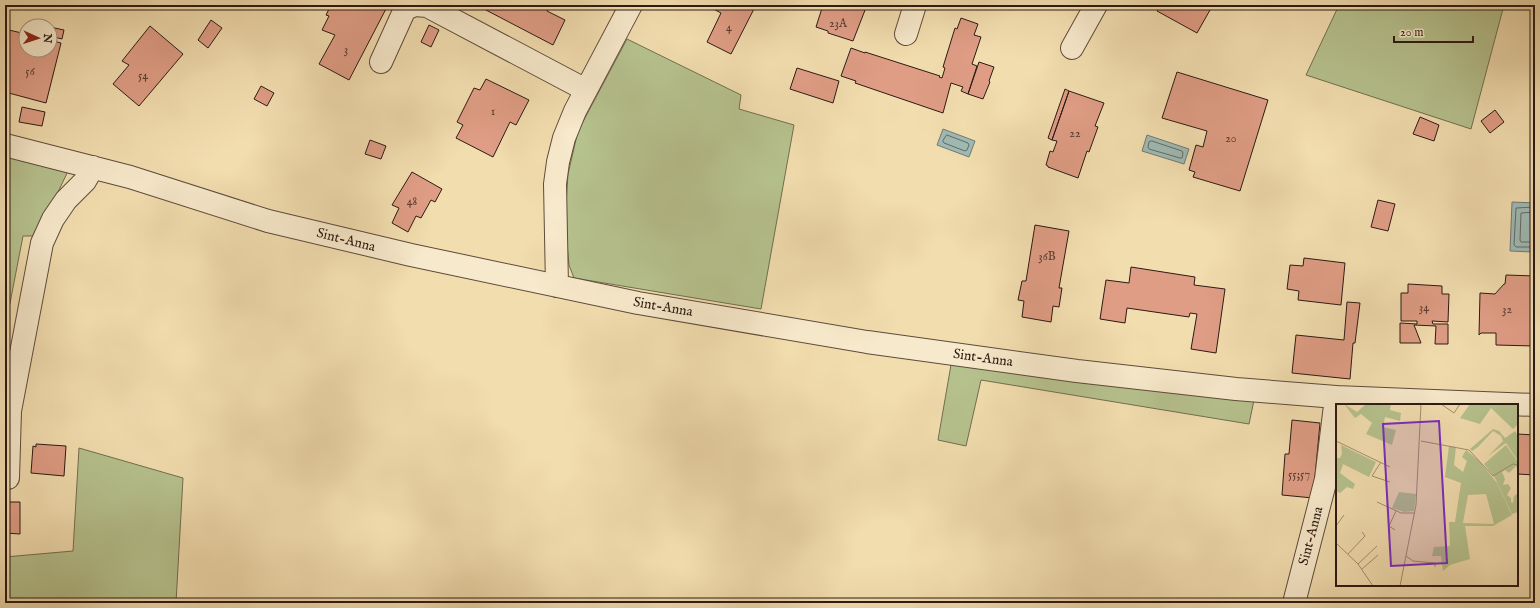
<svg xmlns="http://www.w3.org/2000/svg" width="1540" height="608" font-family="'IM FELL English',serif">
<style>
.green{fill:#b6c28e;stroke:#716e50}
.water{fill:#9fbab5;stroke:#717a74}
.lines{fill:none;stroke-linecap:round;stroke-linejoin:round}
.shore{stroke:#666a64;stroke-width:1}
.building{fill:#df9d85;stroke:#2c1a13}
.minor-casing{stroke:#5e4b3a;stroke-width:24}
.minor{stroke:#f7e9cb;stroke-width:22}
.labels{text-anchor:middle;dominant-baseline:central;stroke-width:4;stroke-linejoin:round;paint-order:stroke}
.number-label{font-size:12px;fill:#593b30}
.street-label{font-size:14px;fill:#2c1a13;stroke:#f7e9cb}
.inset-road{fill:none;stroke:#a38f71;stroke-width:1}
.view{fill:#7b2cbf;fill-opacity:0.15;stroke:#7b2cbf;stroke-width:2}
.inset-edge{fill:none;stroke:#2c1a13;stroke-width:2}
</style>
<rect width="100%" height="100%" fill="#f2ddaf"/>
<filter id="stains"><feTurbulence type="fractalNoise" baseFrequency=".005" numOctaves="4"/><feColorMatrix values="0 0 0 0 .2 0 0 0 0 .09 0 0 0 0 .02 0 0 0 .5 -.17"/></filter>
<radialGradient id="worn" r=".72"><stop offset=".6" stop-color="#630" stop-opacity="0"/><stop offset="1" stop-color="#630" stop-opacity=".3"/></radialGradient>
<path class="green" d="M 1339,5 L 1504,5 L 1471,129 L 1306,75 Z
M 627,39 L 741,95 L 739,109 L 794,125 L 761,309 L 574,278 L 569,265 L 565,221 L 568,174 L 578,131 Z
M 5,154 L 69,169 L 37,236 L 23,236 L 5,329 Z
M 952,359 L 1254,400 L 1249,424 L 981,380 L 966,446 L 938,440 Z
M 79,448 L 183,478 L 176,603 L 5,603 L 5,557 L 73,551 Z"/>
<path class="water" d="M 943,129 L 975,141 L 969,157 L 937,145 Z
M 1147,135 L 1189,149 L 1184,164 L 1142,151 Z
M 1512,202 L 1535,203 L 1533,252 L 1510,251 Z"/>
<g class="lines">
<path class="shore" d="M 947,135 L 968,143 L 969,145 L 967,150 L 965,151 L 944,143 L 943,141 Z
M 1152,141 L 1182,151 L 1183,153 L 1182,158 L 1180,158 L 1149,149 L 1148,147 L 1149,142 Z
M 1535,207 L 1516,208 L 1514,245 L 1516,247 L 1535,247
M 1535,212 L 1521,213 L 1520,240 L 1521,242 L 1535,242"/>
</g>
<path class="building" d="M 331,5 L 388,5 L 349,80 L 319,64 L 335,35 L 322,30 L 329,16 L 326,15 Z
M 486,5 L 550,5 L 547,11 L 565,20 L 553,45 L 484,9 Z
M 706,5 L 756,5 L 731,54 L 707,42 L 721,13 Z
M 823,5 L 835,9 L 836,5 L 867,5 L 853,41 L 828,33 L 828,31 L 816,27 Z
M 1161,5 L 1201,5 L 1210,10 L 1197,33 L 1157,11 Z
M 961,18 L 978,24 L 974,35 L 981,37 L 972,64 L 977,66 L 968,94 L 961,91 L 963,87 L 951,83 L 943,113 L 855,83 L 856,81 L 841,76 L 851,48 L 865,53 L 865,52 L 940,76 L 939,77 L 942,78 L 945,68 L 943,67 L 955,28 L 957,29 Z
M 211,20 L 222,28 L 208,48 L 198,40 Z
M 429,25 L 439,30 L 431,47 L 421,42 Z
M 150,26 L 183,54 L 139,106 L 113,84 L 129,65 L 122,61 Z
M 50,27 L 64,30 L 62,39 L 50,36 Z
M 9,30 L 26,34 L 26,50 L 50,50 L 50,40 L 61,43 L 46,103 L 5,92 L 5,45 Z
M 979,62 L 994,67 L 989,81 L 990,82 L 983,99 L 968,94 Z
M 797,68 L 839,81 L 833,103 L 790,89 Z
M 1177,72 L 1268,100 L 1240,191 L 1193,177 L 1195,172 L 1189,170 L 1196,145 L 1203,147 L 1207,131 L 1162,118 Z
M 486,79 L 529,100 L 516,125 L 510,122 L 493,157 L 456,138 L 463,125 L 457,122 L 474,88 L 480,90 Z
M 261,86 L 274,93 L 267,106 L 254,99 Z
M 1065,89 L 1069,91 L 1052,140 L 1048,138 Z
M 1069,91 L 1104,103 L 1095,126 L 1098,127 L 1089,152 L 1087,151 L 1078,178 L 1048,167 L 1048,166 L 1046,165 L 1050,151 L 1053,152 L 1057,141 L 1052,140 Z
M 22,107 L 45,112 L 42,126 L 19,122 Z
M 1495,110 L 1504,122 L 1490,133 L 1481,121 Z
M 1420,117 L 1439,125 L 1434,141 L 1413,134 Z
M 370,140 L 386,146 L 381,159 L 365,154 Z
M 412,172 L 442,189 L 435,202 L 431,200 L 421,218 L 416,216 L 408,232 L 392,223 L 399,208 L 392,205 Z
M 1378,200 L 1395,204 L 1388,231 L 1371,227 Z
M 1035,225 L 1069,231 L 1059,288 L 1062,288 L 1059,307 L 1053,306 L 1051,322 L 1022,317 L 1024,301 L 1018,300 L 1022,281 L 1026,281 Z
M 1304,258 L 1345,263 L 1341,305 L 1298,300 L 1299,291 L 1287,289 L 1290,265 L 1303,266 Z
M 1131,267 L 1195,277 L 1194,285 L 1225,289 L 1216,353 L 1191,349 L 1197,314 L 1190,313 L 1189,317 L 1127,308 L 1125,323 L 1100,319 L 1106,280 L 1129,283 Z
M 1506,275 L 1535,276 L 1534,346 L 1496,345 L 1496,333 L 1481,333 L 1479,335 L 1480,293 L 1495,294 L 1504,284 L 1505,284 Z
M 1408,284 L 1442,286 L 1442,294 L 1449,294 L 1448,322 L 1432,321 L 1433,324 L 1448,324 L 1448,344 L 1435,344 L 1436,326 L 1414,325 L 1421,343 L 1400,343 L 1400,323 L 1417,324 L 1417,321 L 1401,321 L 1401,293 L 1408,293 Z
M 1347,302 L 1360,303 L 1355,343 L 1353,343 L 1350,379 L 1292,373 L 1296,335 L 1344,340 Z
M 1292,420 L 1320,423 L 1313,498 L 1282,495 L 1285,454 L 1289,454 Z
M 1517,434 L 1535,435 L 1535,475 L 1517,474 Z
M 36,444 L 66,446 L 64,476 L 31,473 L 33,446 L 36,447 Z
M 5,502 L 20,502 L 20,534 L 5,533 Z"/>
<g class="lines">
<g class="minor-casing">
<path id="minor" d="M 906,34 L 915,5
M 1072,48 L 1096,5
M 381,62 L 405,9 L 415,5 L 427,6 L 586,90
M 5,145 L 130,177 L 268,221 L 411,255 L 638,303 L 867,342 L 1077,371 L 1236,389 L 1336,397 L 1535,405
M 557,286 L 555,184 L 558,162 L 564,138 L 575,111 L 631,5
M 5,478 L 8,478 L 10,411 L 42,243 L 53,219 L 66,200 L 85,181 L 93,167
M 1294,603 L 1326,479 L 1336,397"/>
</g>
<use href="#minor" class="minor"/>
</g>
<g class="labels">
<g class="number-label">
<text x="838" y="23">23A</text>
<text x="729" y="27">4</text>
<text x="346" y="49">3</text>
<text x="30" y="71">56</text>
<text x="143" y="75">54</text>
<text x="493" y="111">1</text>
<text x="1075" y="133">22</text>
<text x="1231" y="138">20</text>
<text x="412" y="201">48</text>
<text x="1047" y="256">36B</text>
<text x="1424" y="307">34</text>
<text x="1507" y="309">32</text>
<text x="1299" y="474">55;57</text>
</g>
<g class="street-label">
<text transform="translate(346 240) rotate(14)">Sint-Anna</text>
<text transform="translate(663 307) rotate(10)">Sint-Anna</text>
<text transform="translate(983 358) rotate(8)">Sint-Anna</text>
<text transform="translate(1311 536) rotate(-75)">Sint-Anna</text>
</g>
</g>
<g transform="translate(1336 404)">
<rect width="182" height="182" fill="#f2ddaf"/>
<path d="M 8,0 L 21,8 L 30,0 L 55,0 L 54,6 L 65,9 L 64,17 L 49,13 L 47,23 L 60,26 L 56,41 L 30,30 L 36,19 L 25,10 L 19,14 ZM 134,0 L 182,0 L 182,20 L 177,25 L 155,4 L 144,20 L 124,14 ZM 157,25 L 163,27 L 169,34 L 179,27 L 182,32 L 182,57 L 170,39 L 152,52 L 167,37 L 165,32 L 157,27 L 142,43 L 136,47 L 134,45 ZM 5,41 L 40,58 L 33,73 L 7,60 L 4,69 L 19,80 L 17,85 L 11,83 L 4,89 L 0,87 L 0,54 L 4,54 L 6,50 ZM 170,41 L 182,58 L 182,69 L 180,62 L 173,69 L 169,66 L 166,68 L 169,75 L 167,81 L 172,80 L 175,84 L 171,91 L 175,94 L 175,98 L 177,99 L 178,92 L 181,90 L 182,108 L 176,110 L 159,74 L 148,60 ZM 113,42 L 120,43 L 118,61 L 127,68 L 131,57 L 126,53 L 130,46 L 143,57 L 161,79 L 176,111 L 157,122 L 129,122 L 134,155 L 114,161 L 107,167 L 105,152 L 96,152 L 98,143 L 114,142 L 113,118 L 119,118 L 125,79 L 109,73 ZM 150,90 L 158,120 L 127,119 L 132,91 ZM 63,88 L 80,90 L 78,107 L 68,108 L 56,104 Z" fill="#b6c28e" fill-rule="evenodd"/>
<path class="inset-road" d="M 105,0 L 118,9 L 124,0M 0,37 L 54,63M 85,37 L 133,46 L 157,72 L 177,60 L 182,61M 45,58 L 36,72 L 54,78M 41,98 L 65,109 L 79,109M 0,122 L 8,111M 59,126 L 53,122 L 60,107M 0,139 L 22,160 L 37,182M 12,150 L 29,132 L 26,128M 70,152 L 77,157 L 99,159 L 99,163M 22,160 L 41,142M 26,165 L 42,151M 64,182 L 80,101 L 85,0"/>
<path class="view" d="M 103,17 L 111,159 L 55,162 L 47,20 Z"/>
<rect width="182" height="182" class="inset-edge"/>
</g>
<rect width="1540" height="608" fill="none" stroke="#f2ddaf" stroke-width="20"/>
<rect x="6" y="6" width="1528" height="596" fill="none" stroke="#2c1a13" stroke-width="2"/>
<rect x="10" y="10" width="1520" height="588" fill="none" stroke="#2c1a13"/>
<g transform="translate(38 38) rotate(93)"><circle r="19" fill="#f7e9cb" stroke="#a69681"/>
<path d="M0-3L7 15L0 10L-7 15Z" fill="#8f2418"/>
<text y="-6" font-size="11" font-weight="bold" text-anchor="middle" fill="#2c1a13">N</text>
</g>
<path d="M1394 36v6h79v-6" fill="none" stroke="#2c1a13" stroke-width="2"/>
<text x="1400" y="36" font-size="12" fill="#2c1a13" stroke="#f7e9cb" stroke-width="3" paint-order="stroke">20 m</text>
<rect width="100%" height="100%" filter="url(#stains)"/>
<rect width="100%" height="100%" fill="url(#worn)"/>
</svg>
